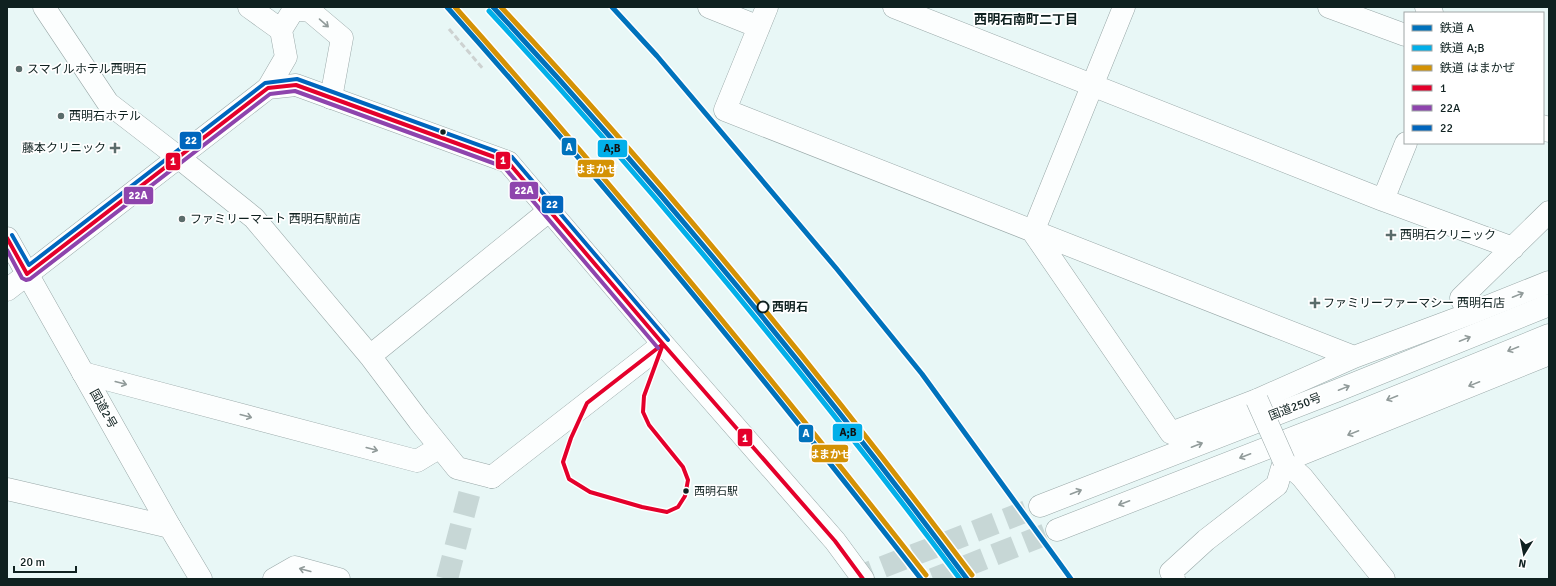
<svg xmlns="http://www.w3.org/2000/svg" width="1556" height="586" font-family="Signika,'Noto Sans JP',sans-serif">
<style>
.lines{fill:none;stroke-linecap:round;stroke-linejoin:round}
.secondary-tunnel{stroke:#c7d7d6;stroke-width:22;stroke-dasharray:22 11;stroke-linecap:butt}
.highway-tunnel{stroke:#c7d7d6;stroke-width:22;stroke-dasharray:22 11;stroke-linecap:butt}
.street-casing{stroke:#99a8a8;stroke-width:23}
.secondary-casing{stroke:#99a8a8;stroke-width:23}
.highway-casing{stroke:#99a8a8;stroke-width:23}
.street{stroke:#fcfefe;stroke-width:22}
.secondary{stroke:#fcfefe;stroke-width:22}
.highway{stroke:#fcfefe;stroke-width:22}
.rail{stroke:#cdd2d1;stroke-width:3;stroke-dasharray:6 3;stroke-linecap:butt}
.street-bridge-casing{stroke:#99a8a8;stroke-width:23;stroke-linecap:butt}
.street-bridge{stroke:#fcfefe;stroke-width:22}
.bus-1-casing{stroke:#fff;stroke-width:7}
.bus-2-casing{stroke:#fff;stroke-width:7}
.bus-3-casing{stroke:#fff;stroke-width:7}
.bus-1{stroke:#e4002b;stroke-width:4}
.bus-2{stroke:#8e44ad;stroke-width:4}
.bus-3{stroke:#0065bd;stroke-width:4}
.rail-1-casing{stroke:#fff;stroke-width:8}
.rail-2-casing{stroke:#fff;stroke-width:8}
.rail-3-casing{stroke:#fff;stroke-width:8}
.rail-1{stroke:#0072bc;stroke-width:5}
.rail-2{stroke:#02afe9;stroke-width:5}
.rail-3{stroke:#d49205;stroke-width:5}
.oneway{stroke:#919b9a}
.poi-dot{fill:#5b6c6b;stroke:#fff;stroke-width:1.5}
.bus-dot{fill:#0f2120;stroke:#fff;stroke-width:1.5}
.stop-dot{fill:#fff;stroke:#0f2120;stroke-width:2}
.labels{text-anchor:middle;dominant-baseline:central;stroke-width:3.5;stroke-linejoin:round;paint-order:stroke}
.bus-label{font-size:11px;fill:#0f2120;stroke:#fff;text-anchor:start}
.poi-label{font-size:12px;fill:#0f2120;stroke:#fff;text-anchor:start}
.stop-label{font-size:12px;font-weight:bold;fill:#0f2120;stroke:#fff;text-anchor:start}
.street-label{font-size:12px;fill:#0f2120;stroke:#fff}
.neighbourhood-label{font-size:13px;font-weight:bold;fill:#0f2120;stroke:#fff}
.line-badge{stroke:#fff;stroke-width:1.5}
.badge-label{font-size:11px;text-anchor:middle;font-weight:bold;fill:#fff}
.pale-badge-label{font-size:11px;text-anchor:middle;font-weight:bold;fill:#111}
</style>
<rect width="100%" height="100%" fill="#e8f7f6"/>
<g class="lines">
<path class="secondary-tunnel" d="M 447,579 L 475,472"/>
<path class="highway-tunnel" d="M 852,579 L 1040,506
M 933,579 L 1057,530"/>
<g class="street-casing">
<path id="street" d="M 249,7 L 281,30
M 709,7 L 759,27
M 767,7 L 725,110 L 1354,357
M 894,7 L 1383,200 L 1513,248
M 1329,7 L 1405,35
M 1426,7 L 1432,13
M 268,88 L 286,57 L 281,30 L 294,9 L 310,11 L 342,38 L 331,98
M 1543,126 L 1549,131
M 178,157 L 254,218 L 370,356 L 419,421 L 457,468 L 492,477
M 1383,200 L 1406,143
M 1033,232 L 1171,433 L 1257,400 L 1354,357 L 1469,314 L 1461,298 L 1549,212
M 1033,232 L 1124,7
M 1469,314 L 1549,282
M 370,356 L 550,210
M 83,373 L 417,461 L 440,447
M 1284,461 L 1549,354
M 1284,461 L 1302,477 L 1384,579
M 7,489 L 170,527
M 274,579 L 295,567 L 339,579
M 1174,579 L 1171,572 L 1206,540 L 1277,485 L 1284,461"/>
</g>
<g class="secondary-casing">
<path id="secondary" d="M 44,7 L 108,103 L 178,157
M 7,290 L 268,88 L 296,85 L 508,162 L 663,344 L 835,541 L 863,579
M 492,477 L 663,344"/>
</g>
<g class="highway-casing">
<path id="highway" d="M 7,238 L 170,527 L 201,579
M 1040,506 L 1336,391 L 1549,305
M 1057,530 L 1344,418 L 1549,335"/>
</g>
<use href="#street" class="street"/>
<use href="#secondary" class="secondary"/>
<use href="#highway" class="highway"/>
<path class="rail" d="M 449,29 L 484,70"/>
<g class="street-bridge-casing">
<path id="street-bridge" d="M 1257,400 L 1284,461"/>
</g>
<use href="#street-bridge" class="street-bridge"/>
<g class="bus-1-casing">
<path id="bus-1" d="M 7,238 L 27,274
M 27,274 L 268,88 L 296,85 L 508,162 L 663,344 L 835,541 L 863,579
M 663,344 L 644,396 L 643,412 L 649,425 L 683,467 L 688,480 L 685,496 L 678,507 L 667,512 L 642,507 L 590,492 L 569,479 L 563,462 L 571,438 L 587,403 Z"/>
</g>
<g class="bus-2-casing">
<path id="bus-2" d="M 7,250 L 22,278 L 26,280 L 30,279 L 270,94 L 295,91 L 504,167 L 658,348"/>
</g>
<g class="bus-3-casing">
<path id="bus-3" d="M 12,235 L 29,265 L 265,83 L 297,79 L 512,157 L 668,340"/>
</g>
<use href="#bus-1" class="bus-1"/>
<use href="#bus-2" class="bus-2"/>
<use href="#bus-3" class="bus-3"/>
<g class="rail-1-casing">
<path id="rail-1" d="M 447,7 C 612,192 769,384 921,579
M 493,7 C 662,189 819,381 967,579
M 612,7 L 657,56 L 836,268 L 922,374 L 1071,579"/>
</g>
<g class="rail-2-casing">
<path id="rail-2" d="M 489,11 C 656,191 812,382 960,579"/>
</g>
<g class="rail-3-casing">
<path id="rail-3" d="M 455,7 C 619,191 774,381 926,575
M 501,7 C 669,187 824,378 972,575"/>
</g>
<use href="#rail-1" class="rail-1"/>
<use href="#rail-2" class="rail-2"/>
<use href="#rail-3" class="rail-3"/>
</g>
<defs><path id="oneway-shaft" d="M-6 0H5M1.5-3L5.5 0L1.5 3" fill="none" stroke-width="1.6" stroke-linecap="round" stroke-linejoin="round"/></defs>
<g class="oneway">
<use href="#oneway-shaft" transform="translate(324 23) rotate(41)"/>
<use href="#oneway-shaft" transform="translate(1518 295) rotate(-22)"/>
<use href="#oneway-shaft" transform="translate(1465 339) rotate(-22)"/>
<use href="#oneway-shaft" transform="translate(1513 349) rotate(158)"/>
<use href="#oneway-shaft" transform="translate(121 383) rotate(15)"/>
<use href="#oneway-shaft" transform="translate(1474 384) rotate(158)"/>
<use href="#oneway-shaft" transform="translate(1344 388) rotate(-22)"/>
<use href="#oneway-shaft" transform="translate(1392 398) rotate(158)"/>
<use href="#oneway-shaft" transform="translate(246 416) rotate(15)"/>
<use href="#oneway-shaft" transform="translate(1353 433) rotate(158)"/>
<use href="#oneway-shaft" transform="translate(1197 445) rotate(-21)"/>
<use href="#oneway-shaft" transform="translate(372 449) rotate(15)"/>
<use href="#oneway-shaft" transform="translate(1245 456) rotate(159)"/>
<use href="#oneway-shaft" transform="translate(1076 492) rotate(-21)"/>
<use href="#oneway-shaft" transform="translate(1124 503) rotate(159)"/>
<use href="#oneway-shaft" transform="translate(305 570) rotate(-165)"/>
</g>
<g class="poi-dot">
<circle cx="19" cy="69" r="4"/>
<circle cx="61" cy="116" r="4"/>
<path d="M113 142h4v4h4v4h-4v4h-4v-4h-4v-4h4z"/>
<circle cx="182" cy="219" r="4"/>
<path d="M1389 229h4v4h4v4h-4v4h-4v-4h-4v-4h4z"/>
<path d="M1313 297h4v4h4v4h-4v4h-4v-4h-4v-4h4z"/>
</g>
<g class="bus-dot">
<circle cx="443" cy="132" r="3.5"/>
<circle cx="686" cy="491" r="3.5"/>
</g>
<circle class="stop-dot" cx="763" cy="307" r="5.5"/>
<g class="labels">
<g class="bus-label">
<text x="694" y="491">西明石駅</text>
</g>
<g class="poi-label">
<text x="27" y="69">スマイルホテル西明石</text>
<text x="69" y="116">西明石ホテル</text>
<text x="106" y="148" text-anchor="end">藤本クリニック</text>
<text x="190" y="219">ファミリーマート 西明石駅前店</text>
<text x="1400" y="235">西明石クリニック</text>
<text x="1323" y="303">ファミリーファーマシー 西明石店</text>
</g>
<g class="stop-label">
<text x="772" y="307">西明石</text>
</g>
<g class="street-label">
<text transform="translate(1295 407) rotate(-21)">国道250号</text>
<text transform="translate(103 409) rotate(61)">国道2号</text>
</g>
<g class="neighbourhood-label">
<text x="1026" y="20">西明石南町二丁目</text>
</g>
</g>
<g class="line-badge">
<rect x="179" y="131" width="23" height="19" rx="4" fill="#0065bd"/>
<rect x="561" y="137" width="16" height="19" rx="4" fill="#0072bc"/>
<rect x="597" y="139" width="31" height="19" rx="4" fill="#02afe9"/>
<rect x="495" y="151" width="16" height="19" rx="4" fill="#e4002b"/>
<rect x="165" y="152" width="16" height="19" rx="4" fill="#e4002b"/>
<rect x="577" y="159" width="38" height="19" rx="4" fill="#d49205"/>
<rect x="509" y="181" width="30" height="19" rx="4" fill="#8e44ad"/>
<rect x="123" y="186" width="31" height="19" rx="4" fill="#8e44ad"/>
<rect x="541" y="195" width="23" height="19" rx="4" fill="#0065bd"/>
<rect x="832" y="423" width="31" height="19" rx="4" fill="#02afe9"/>
<rect x="798" y="424" width="16" height="19" rx="4" fill="#0072bc"/>
<rect x="737" y="428" width="16" height="19" rx="4" fill="#e4002b"/>
<rect x="811" y="444" width="38" height="19" rx="4" fill="#d49205"/>
</g>
<g class="badge-label">
<text x="191" y="144">22</text>
<text x="569" y="151">A</text>
<text x="503" y="164">1</text>
<text x="173" y="165">1</text>
<text x="596" y="173">はまかぜ</text>
<text x="524" y="194">22A</text>
<text x="138" y="199">22A</text>
<text x="552" y="208">22</text>
<text x="806" y="437">A</text>
<text x="745" y="442">1</text>
<text x="830" y="458">はまかぜ</text>
</g>
<g class="pale-badge-label">
<text x="612" y="152">A;B</text>
<text x="848" y="436">A;B</text>
</g>
<rect width="1556" height="586" fill="none" stroke="#0f2120" stroke-width="16"/>
<rect x="1404" y="12" width="140" height="132" fill="#ffffff" stroke="#9fa6a6"/>
<rect x="1412" y="25" width="20" height="6" fill="#0072bc" stroke="#9fa6a6"/>
<text x="1440" y="32" font-size="12" fill="#0f2120">鉄道 A</text>
<rect x="1412" y="45" width="20" height="6" fill="#02afe9" stroke="#9fa6a6"/>
<text x="1440" y="52" font-size="12" fill="#0f2120">鉄道 A;B</text>
<rect x="1412" y="65" width="20" height="6" fill="#d49205" stroke="#9fa6a6"/>
<text x="1440" y="72" font-size="12" fill="#0f2120">鉄道 はまかぜ</text>
<rect x="1412" y="85" width="20" height="6" fill="#e4002b" stroke="#9fa6a6"/>
<text x="1440" y="92" font-size="12" fill="#0f2120">1</text>
<rect x="1412" y="105" width="20" height="6" fill="#8e44ad" stroke="#9fa6a6"/>
<text x="1440" y="112" font-size="12" fill="#0f2120">22A</text>
<rect x="1412" y="125" width="20" height="6" fill="#0065bd" stroke="#9fa6a6"/>
<text x="1440" y="132" font-size="12" fill="#0f2120">22</text>
<g transform="translate(1524 554) rotate(190)" stroke="#ffffff" stroke-width="3" paint-order="stroke">
<path d="M0-3L7 15L0 10L-7 15Z" fill="#0f2120"/>
<text y="-6" font-size="11" font-weight="bold" text-anchor="middle" fill="#0f2120">N</text>
</g>
<path d="M14 566v6h62v-6" fill="none" stroke="#0f2120" stroke-width="2"/>
<text x="20" y="566" font-size="12" fill="#0f2120" stroke="#ffffff" stroke-width="3" paint-order="stroke">20 m</text>
</svg>
